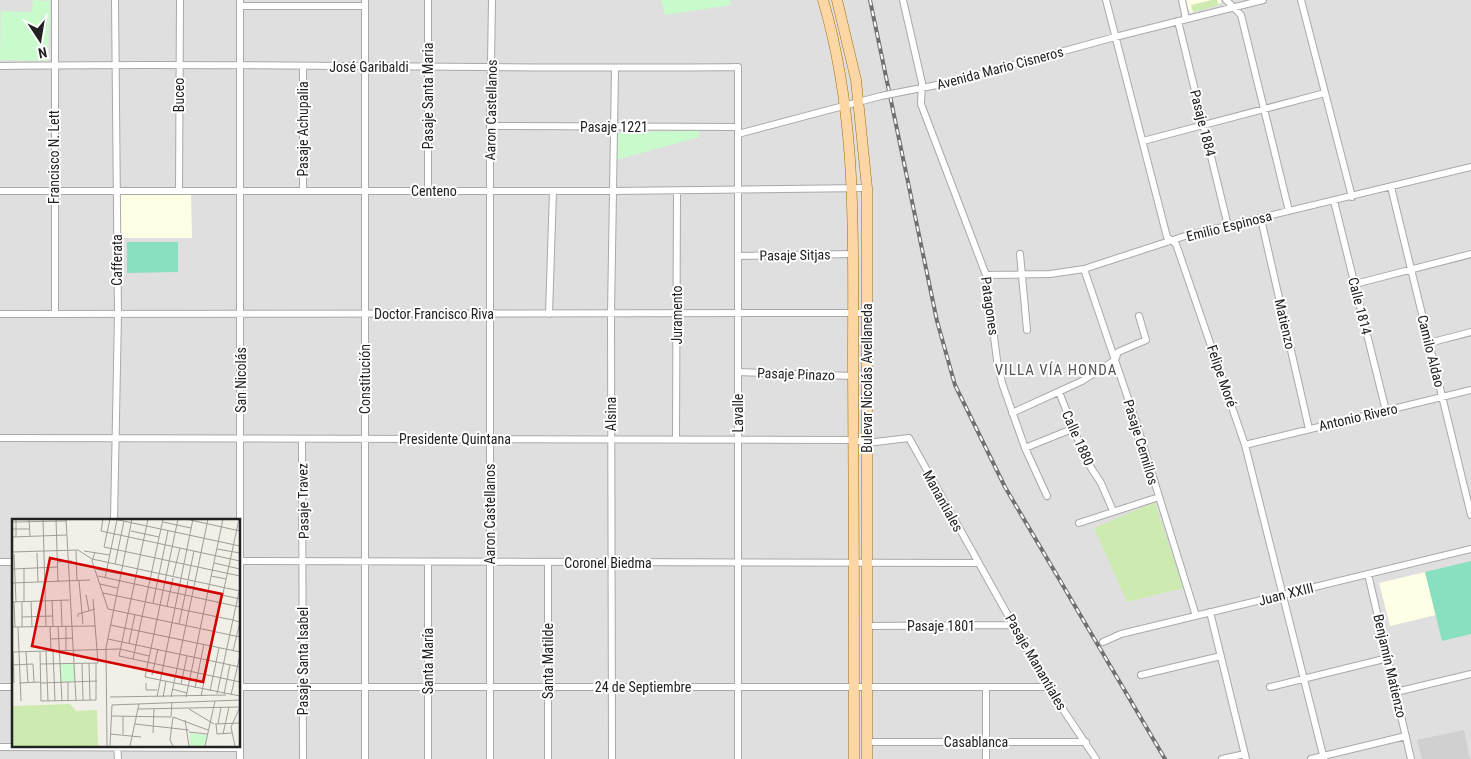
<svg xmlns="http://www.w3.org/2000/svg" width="1471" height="759" font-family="'Roboto Condensed',sans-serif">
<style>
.residential{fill:#e0dfdf;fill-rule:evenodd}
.education{fill:#ffffe5}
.religious{fill:#d0d0d0}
.grass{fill:#cdebb0}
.park{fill:#c8facc}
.pitch{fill:#88e0be}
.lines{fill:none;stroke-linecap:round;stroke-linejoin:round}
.minor-casing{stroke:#a9a9a9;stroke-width:8}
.primary-casing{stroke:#a06b00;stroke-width:11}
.minor{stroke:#fff;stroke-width:6}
.primary{stroke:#fcd6a4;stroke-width:10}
.rail-casing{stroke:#707070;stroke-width:4}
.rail{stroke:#fff;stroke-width:2;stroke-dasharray:5.5;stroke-linecap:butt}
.minor-bridge-casing{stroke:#a9a9a9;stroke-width:8;stroke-linecap:butt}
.minor-bridge{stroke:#fff;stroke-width:6}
.labels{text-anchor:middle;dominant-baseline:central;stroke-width:4;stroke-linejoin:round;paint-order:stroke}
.street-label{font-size:14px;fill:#222;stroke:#fff}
.neighbourhood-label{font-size:15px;letter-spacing:1px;fill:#555;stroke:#fff}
.inset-road{fill:none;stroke:#9f9d99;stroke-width:1}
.view{fill:#d40000;fill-opacity:0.15;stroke:#d40000;stroke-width:2.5}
.inset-edge{fill:none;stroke:#222;stroke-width:2.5}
</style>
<rect width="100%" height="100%" fill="#f2efe9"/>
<path class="residential" d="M 0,0 L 1471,0 L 1471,759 L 0,759 ZM 14,520 L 239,520 L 239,745 L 14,745 Z"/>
<path class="education" d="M 1185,0 L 1221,0 L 1221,3 L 1190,13 Z
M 120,195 L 191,195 L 192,238 L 120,238 Z
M 1425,572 L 1436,615 L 1390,626 L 1379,583 Z"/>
<path class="religious" d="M 1464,730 L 1470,759 L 1422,759 L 1417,740 Z"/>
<path class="grass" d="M 1212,0 L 1217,0 L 1219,5 L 1193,12 L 1191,5 Z
M 1155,502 L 1183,588 L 1127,602 L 1094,528 Z"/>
<path class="park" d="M 33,0 L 50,1 L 48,61 L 0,60 L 1,11 L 32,12 Z
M 661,0 L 730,0 L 731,5 L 665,15 Z
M 699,131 L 699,137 L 616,160 L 616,136 L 620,132 Z"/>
<path class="pitch" d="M 127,242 L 178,242 L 178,272 L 127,273 Z
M 1471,561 L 1471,634 L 1442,641 L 1425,572 Z"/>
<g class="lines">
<g class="minor-casing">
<path id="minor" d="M 55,0 L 55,314
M 903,0 L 922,83 L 921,104 L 986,275 L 997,360 L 1002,383 L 1025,448 L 1047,496
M 1106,0 L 1167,237 L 1176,244 L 1245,445 L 1324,759
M 1182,0 L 1186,19
M 1226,0 L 1241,15 L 1289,211
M 1301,0 L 1352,197
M 240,6 L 365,6
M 1178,21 L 1228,226
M 0,66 C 246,62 492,70 738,67 L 738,759
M 303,67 L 303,191
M 896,93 L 947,83 L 1115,37 L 1263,0
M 490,126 L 738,127
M 738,134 L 881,96
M 1143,141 L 1325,93
M 1391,187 L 1471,515
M 0,191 L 613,191 L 867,188
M 179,191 L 180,0
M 428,192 L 428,0
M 1334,201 L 1386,411
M 1261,219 L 1309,429
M 1020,254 L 1027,330
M 738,256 L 853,254
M 1084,269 L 1135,419 L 1196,616
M 986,275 L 1050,274 L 1084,269 L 1185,236 L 1471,167
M 1355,284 L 1471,254
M 0,314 L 867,313
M 549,314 L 553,191
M 1429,343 L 1471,332
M 738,372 L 853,376
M 1059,392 L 1086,460 L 1101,483 L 1113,511
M 1012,413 L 1082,381 L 1115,360 L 1118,352 L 1146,340 L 1139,316
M 0,438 L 853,440 L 867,443 L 909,438 L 1048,687 L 1096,759
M 302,439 L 303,759
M 676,439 L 677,191
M 1245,445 L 1471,390
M 1025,448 L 1072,429
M 114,520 L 118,314 L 115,0
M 1079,523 L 1159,497
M 239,561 L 977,563
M 0,562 L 14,562
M 1368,574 L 1411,759
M 1210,612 L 1246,759
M 867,626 L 1015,625
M 1103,642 L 1121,634 L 1471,549
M 1141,675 L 1221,656
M 0,687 L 14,687
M 239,687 L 1048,687
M 1270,687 L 1388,658
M 1396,692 L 1471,674
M 867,742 L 1086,742
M 117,745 L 118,759
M 0,747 L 240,748
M 240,759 L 240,0
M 365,759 L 365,0
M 428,759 L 428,563
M 490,759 L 490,126 L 492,0
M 548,759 L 548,563
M 612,759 L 611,314 L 615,69
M 986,759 L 986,687
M 1222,759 L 1245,754
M 1311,759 L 1406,736"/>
</g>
<g class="primary-casing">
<path id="primary" d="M 823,0 C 858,118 853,239 853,361 C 854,494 854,626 854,759
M 837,0 L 856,80 L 867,188 L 867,759"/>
</g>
<use href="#minor" class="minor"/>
<use href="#primary" class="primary"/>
<g class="rail-casing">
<path id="rail" d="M 870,0 L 937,321 L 955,385 L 1005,487 L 1165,759"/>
</g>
<use href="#rail" class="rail"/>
<g class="minor-bridge-casing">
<path id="minor-bridge" d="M 881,96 L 896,93"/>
</g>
<use href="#minor-bridge" class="minor-bridge"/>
</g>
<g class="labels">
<g class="street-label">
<text x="369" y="67">José Garibaldi</text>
<text transform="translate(1000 68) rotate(-15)">Avenida Mario Cisneros</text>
<text transform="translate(179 95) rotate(-90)">Buceo</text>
<text transform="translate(428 96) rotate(-90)">Pasaje Santa Maria</text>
<text transform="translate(491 110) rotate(-89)">Aaron Castellanos</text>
<text transform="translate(1203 123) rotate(76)">Pasaje 1884</text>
<text x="614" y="127">Pasaje 1221</text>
<text transform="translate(303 129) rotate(-90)">Pasaje Achupalia</text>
<text transform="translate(54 157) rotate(-90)">Francisco N. Lett</text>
<text x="434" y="191">Centeno</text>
<text transform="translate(1229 226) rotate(-14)">Emilio Espinosa</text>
<text transform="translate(795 255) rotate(-1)">Pasaje Sitjas</text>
<text transform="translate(117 260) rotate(-90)">Cafferata</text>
<text transform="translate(990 306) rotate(82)">Patagones</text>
<text transform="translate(1360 306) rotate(76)">Calle 1814</text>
<text x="434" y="314">Doctor Francisco Riva</text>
<text transform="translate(677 315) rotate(-90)">Juramento</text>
<text transform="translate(1285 324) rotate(77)">Matienzo</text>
<text transform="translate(1431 351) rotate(76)">Camilo Aldao</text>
<text transform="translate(796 374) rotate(2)">Pasaje Pinazo</text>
<text transform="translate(1222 376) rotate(71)">Felipe Moré</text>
<text transform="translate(867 378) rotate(-90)">Bulevar Nicolás Avellaneda</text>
<text transform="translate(365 379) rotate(-90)">Constitución</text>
<text transform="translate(241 380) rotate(-90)">San Nicolás</text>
<text transform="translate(738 413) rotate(-90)">Lavalle</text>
<text transform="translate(611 414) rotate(-90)">Alsina</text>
<text transform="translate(1358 417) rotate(-13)">Antonio Rivero</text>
<text transform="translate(1078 438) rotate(66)">Calle 1880</text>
<text x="455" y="439">Presidente Quintana</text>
<text transform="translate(1141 442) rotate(73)">Pasaje Cemillos</text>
<text transform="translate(303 501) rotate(-91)">Pasaje Travez</text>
<text transform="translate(943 501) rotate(61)">Manantiales</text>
<text transform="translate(490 514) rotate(-90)">Aaron Castellanos</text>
<text x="608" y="563">Coronel Biedma</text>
<text transform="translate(1286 594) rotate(-14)">Juan XXIII</text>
<text x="941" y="626">Pasaje 1801</text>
<text transform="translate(303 661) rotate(-90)">Pasaje Santa Isabel</text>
<text transform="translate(428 661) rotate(-90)">Santa María</text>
<text transform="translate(548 661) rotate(-90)">Santa Matilde</text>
<text transform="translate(1036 662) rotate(60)">Pasaje Manantiales</text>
<text transform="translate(1390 666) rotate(77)">Benjamín Matienzo</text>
<text x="643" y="687">24 de Septiembre</text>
<text x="976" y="742">Casablanca</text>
</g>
<g class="neighbourhood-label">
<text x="1056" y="370">VILLA VÍA HONDA</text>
</g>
</g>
<g transform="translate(12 519)">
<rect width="228" height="228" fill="#f2efe9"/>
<path d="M 58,185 L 64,192 L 85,191 L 86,227 L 0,227 L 0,187 Z" fill="#cdebb0"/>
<path d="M 49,144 L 62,144 L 63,163 L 49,163 ZM 178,214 L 195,216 L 193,227 L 178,227 Z" fill="#c8facc"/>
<path class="inset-road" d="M 4,0 L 4,18M 17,0 L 18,17M 31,0 L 34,107M 44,0 L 46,63M 54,0 L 64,181M 91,0 L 89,12 L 228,42M 98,0 L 92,28 L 228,57M 102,0 L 228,27M 136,0 L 107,137 L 228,163M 166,0 L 133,158 L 228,177M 174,0 L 228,12M 0,3 L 54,2M 151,3 L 179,9M 0,10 L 18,10M 119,12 L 147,18M 0,18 L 55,16M 205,30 L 228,34M 64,32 L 65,62M 72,32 L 98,36M 0,33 L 66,31 L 80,40 L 228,72M 83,33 L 80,42 L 96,90 L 228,118M 25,34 L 26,63M 2,35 L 4,83M 45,43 L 60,42M 202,44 L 228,50M 103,45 L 112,2M 12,49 L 12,82M 0,50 L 46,48M 84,50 L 108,55M 86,57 L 228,88M 161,57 L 168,29M 199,57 L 214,60M 93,59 L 105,1M 176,61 L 182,32M 67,62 L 71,105M 0,64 L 78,61M 88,65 L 105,69M 182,70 L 228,80M 91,74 L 177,92 L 192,95 L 206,98 L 221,101 L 227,103 L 228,103 L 221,132M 74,76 L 77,92M 40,81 L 41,107M 49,81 L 50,107M 19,82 L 20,108M 0,83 L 57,81M 2,83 L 3,108M 10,83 L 10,108M 141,84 L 156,12M 155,87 L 161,59M 10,98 L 40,97M 66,98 L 66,95 L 83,90M 167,105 L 176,62M 98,106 L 228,133M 38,107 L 39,132M 46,107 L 50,182M 54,107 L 54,132M 0,108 L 83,107M 6,108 L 9,182M 39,120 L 61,119M 96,120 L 228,148M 117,124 L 123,95M 108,130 L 137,137M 34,132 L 36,182M 41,132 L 43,182M 0,133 L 108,130M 1,133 L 2,164M 14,133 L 16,164M 28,133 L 29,182 L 84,181 L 84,144M 121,140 L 151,0M 70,144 L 71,181M 77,144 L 78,181M 28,145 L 86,144 L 81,80M 0,146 L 21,145 L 22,163M 140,156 L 146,130M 56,163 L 56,182M 7,164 L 29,163M 29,164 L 85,162M 134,164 L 134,171 L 145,171M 169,165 L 175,137M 183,169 L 192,125M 160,170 L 175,174M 198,172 L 207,129M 205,175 L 228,68M 212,175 L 218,146M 219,176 L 228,136M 189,177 L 227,0M 98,178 L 214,176M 145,178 L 181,0M 151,178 L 154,162M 159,178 L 196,0M 174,178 L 211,0M 126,190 L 228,188M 177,190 L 202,205M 99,197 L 159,198M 159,198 L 160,183M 161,198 L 196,211M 173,201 L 177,227M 123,205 L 177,211M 203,205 L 228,204M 204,205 L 205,215 L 220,214M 206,205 L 209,188M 177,213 L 195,215M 141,214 L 142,190M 98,215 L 129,218M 111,215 L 111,197M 211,215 L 217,188M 95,227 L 94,129 L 120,0M 98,227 L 100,186 L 228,181M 118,227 L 127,185M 161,227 L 158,221 L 161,198M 193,227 L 203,182M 223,227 L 219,208 L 228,188"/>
<path class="view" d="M 38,39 L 210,75 L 191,163 L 20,127 Z"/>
<rect width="228" height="228" class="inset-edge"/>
</g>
<g transform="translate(40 40) rotate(168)" stroke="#ffffff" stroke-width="4" paint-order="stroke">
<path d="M0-4L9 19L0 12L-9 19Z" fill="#222222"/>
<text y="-8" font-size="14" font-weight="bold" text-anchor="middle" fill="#222222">N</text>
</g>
</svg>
